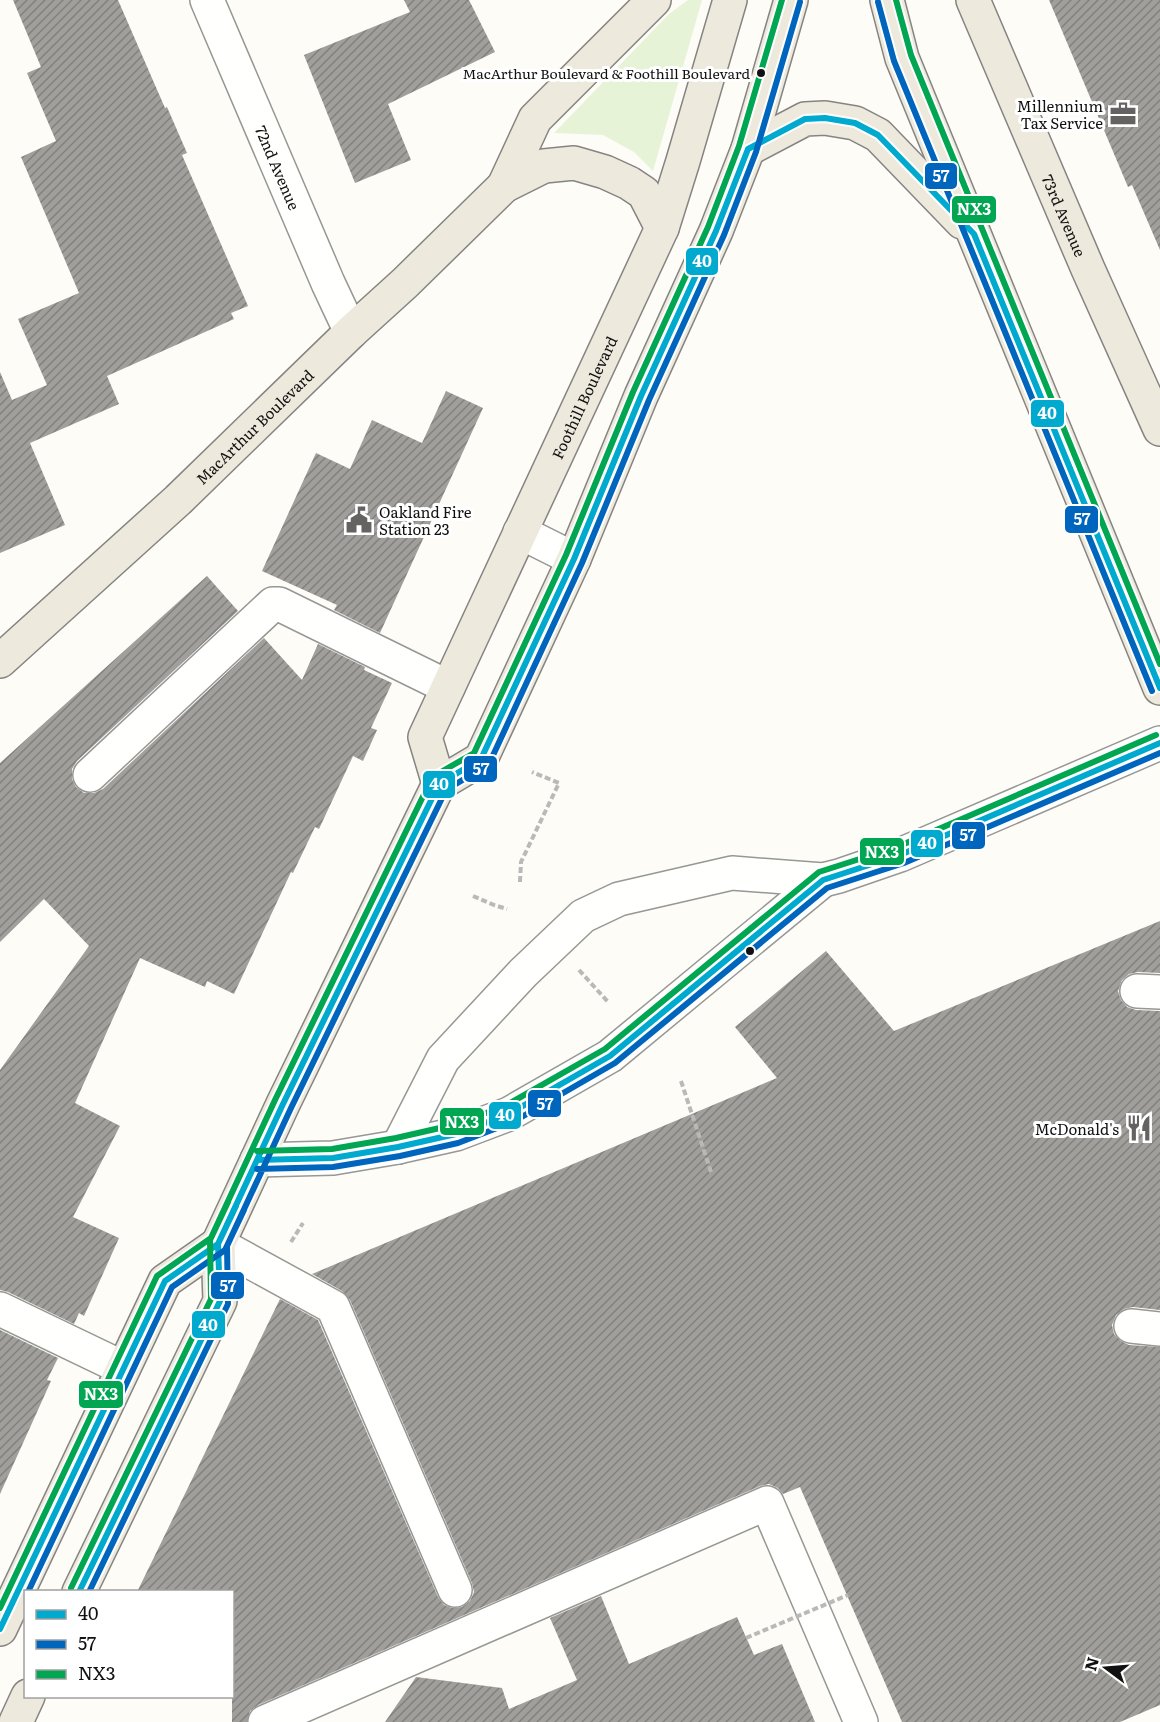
<svg xmlns="http://www.w3.org/2000/svg" width="1160" height="1722" font-family="Literata,serif">
<style>
.grass{fill:#e7f3d7}
.building{fill:url(#building-hatch)}
.lines{fill:none;stroke-linecap:round;stroke-linejoin:round}
.minor-casing{stroke:#979795;stroke-width:36}
.major-casing{stroke:#858482;stroke-width:36}
.path{stroke:#b9b9b8;stroke-width:4;stroke-dasharray:6 3;stroke-linecap:butt}
.minor{stroke:#fffffe;stroke-width:33}
.major{stroke:#ede9dc;stroke-width:33}
.path-bridge{stroke:#b9b9b8;stroke-width:4;stroke-dasharray:6 3;stroke-linecap:butt}
.bus-1-casing{stroke:#fff;stroke-width:10}
.bus-2-casing{stroke:#fff;stroke-width:10}
.bus-3-casing{stroke:#fff;stroke-width:10}
.bus-1{stroke:#00a9ce;stroke-width:6}
.bus-2{stroke:#0065bd;stroke-width:6}
.bus-3{stroke:#00a651;stroke-width:6}
.bus-dot{fill:#111;stroke:#fff;stroke-width:2}
.labels{text-anchor:middle;dominant-baseline:central;stroke-width:6;stroke-linejoin:round;paint-order:stroke}
.bus-label{font-size:14px;fill:#111;stroke:#fff;text-anchor:end}
.poi-label{font-size:15px;fill:#111;stroke:#fff;text-anchor:end}
.street-label{font-size:15px;fill:#111;stroke:#fff}
.line-badge{stroke:#fff;stroke-width:2}
.badge-label{font-size:16px;text-anchor:middle;font-weight:bold;fill:#fff}
</style>
<defs>
<pattern id="building-hatch" width="6" height="6" patternUnits="userSpaceOnUse" patternTransform="scale(1.5)"><rect width="6" height="6" fill="#a19f9c"/><path d="M-1 1l2-2M0 6l6-6M5 7l2-2" fill="none" stroke="#82807e"/></pattern>
</defs>
<rect width="100%" height="100%" fill="#fdfcf7"/>
<path class="grass" d="M 688,0 L 702,0 L 653,171 L 634,152 L 603,135 L 554,133 L 669,14 Z"/>
<path class="building" d="M 13,0 L 118,0 L 165,108 L 167,107 L 187,153 L 182,155 L 248,306 L 231,313 L 234,319 L 107,376 L 119,404 L 30,443 L 65,525 L 0,553 L 0,372 L 12,400 L 47,385 L 18,319 L 79,293 L 21,157 L 56,141 L 27,73 L 41,67 Z
M 404,0 L 469,0 L 495,52 L 388,104 L 411,160 L 355,183 L 304,55 L 410,12 Z
M 1049,0 L 1160,0 L 1160,250 L 1132,185 L 1128,187 Z
M 446,391 L 483,408 L 380,633 L 334,610 L 337,605 L 262,571 L 316,453 L 350,469 L 372,420 L 422,443 Z
M 207,576 L 238,611 L 77,761 L 72,769 L 72,779 L 76,787 L 84,793 L 94,793 L 103,789 L 264,638 L 302,680 L 318,644 L 365,667 L 364,670 L 392,683 L 371,728 L 377,730 L 363,761 L 353,756 L 319,829 L 315,827 L 293,873 L 291,872 L 234,994 L 207,981 L 205,987 L 140,958 L 75,1103 L 120,1126 L 73,1217 L 119,1238 L 84,1316 L 79,1313 L 74,1324 L 8,1292 L 0,1290 L 0,1070 L 89,946 L 44,899 L 0,942 L 0,763 Z
M 1160,921 L 1160,973 L 1138,972 L 1129,974 L 1122,980 L 1118,991 L 1121,1000 L 1127,1007 L 1136,1010 L 1160,1011 L 1160,1310 L 1133,1307 L 1124,1309 L 1116,1315 L 1112,1325 L 1114,1334 L 1121,1341 L 1129,1345 L 1160,1347 L 1160,1705 L 1120,1722 L 902,1722 L 800,1487 L 783,1494 L 778,1488 L 769,1484 L 760,1486 L 258,1705 L 250,1711 L 247,1722 L 232,1722 L 232,1592 L 137,1592 L 280,1299 L 318,1320 L 438,1597 L 444,1605 L 452,1608 L 462,1607 L 470,1601 L 474,1592 L 472,1583 L 350,1300 L 342,1291 L 312,1274 L 777,1078 L 735,1027 L 826,951 L 894,1031 Z
M 0,1330 L 58,1358 L 47,1380 L 51,1381 L 0,1494 Z
M 601,1596 L 629,1664 L 737,1617 L 754,1655 L 782,1644 L 815,1722 L 385,1722 L 416,1677 L 502,1688 L 509,1709 L 577,1680 L 550,1618 Z"/>
<g class="lines">
<g class="minor-casing">
<g id="minor">
<path id="s1" d="M 207,0 L 328,283 L 351,332"/>
<path d="M 520,532 L 574,559"/>
<path d="M 90,775 L 273,604 L 279,604 L 448,687"/>
<path d="M 1137,991 L 1160,992"/>
<path d="M 398,1147 L 443,1059 L 523,973 L 583,916 L 619,899 L 732,873 L 823,880 L 839,876 L 900,855 L 1160,743"/>
<path d="M 257,1160 L 333,1158 L 398,1147 L 456,1134 L 509,1114 L 610,1056 L 823,880"/>
<path d="M 218,1244 L 333,1307 L 455,1590"/>
<path d="M 0,1309 L 123,1368"/>
<path d="M 1131,1326 L 1160,1329"/>
<path d="M 265,1722 L 767,1503 L 861,1722"/>
</g>
</g>
<g class="major-casing">
<g id="major">
<path d="M 887,0 L 902,58 L 1160,688"/>
<path id="s2" d="M 973,0 L 1088,269 L 1160,429"/>
<path d="M 748,149 L 805,119 L 825,118 L 855,123 L 878,135 L 962,222"/>
<path d="M 504,186 L 535,119 L 654,0"/>
<path id="s3" d="M 0,661 L 178,500 L 351,332 L 405,283 L 504,186 L 544,166 L 574,163 L 605,172 L 629,183 L 644,193 L 662,228"/>
<path id="s4" d="M 439,784 L 425,737 L 662,228 L 683,161 L 730,0"/>
<path d="M 79,1592 L 220,1301 L 218,1244 L 283,1104 L 439,784 L 481,759 L 574,559 L 641,396 L 716,231 L 748,149 L 791,0"/>
<path d="M 0,1629 L 165,1281 L 218,1244"/>
<path d="M 16,1722 L 28,1696"/>
</g>
</g>
<path class="path" d="M 520,882 L 521,862 L 559,783 L 532,772
M 473,896 L 494,905 L 507,909
M 579,970 L 609,1003
M 681,1081 L 711,1172
M 291,1242 L 303,1223"/>
<use href="#minor" class="minor"/>
<use href="#major" class="major"/>
<path class="path-bridge" d="M 746,1638 L 848,1595"/>
<g class="bus-1-casing">
<path id="bus-1" d="M 257,1160 L 333,1158 L 398,1147 L 456,1134 L 509,1114 L 610,1056 L 823,880 L 900,855 L 1160,743
M 79,1592 L 220,1301 L 218,1244 L 283,1104 L 439,784 L 481,759 L 574,559 L 641,396 L 716,231 L 748,149 L 805,119 L 825,118 L 855,123 L 878,135 L 974,234 L 1160,688
M 0,1629 L 165,1281 L 218,1244 L 236,1206"/>
</g>
<g class="bus-2-casing">
<path id="bus-2" d="M 878,2 L 894,61 L 1152,691
M 257,1169 L 333,1167 L 400,1156 L 458,1143 L 513,1122 L 615,1063 L 827,888 L 904,863 L 1160,753
M 28,1592 L 172,1287 L 225,1250 L 244,1210
M 89,1592 L 228,1304 L 227,1246 L 291,1108 L 446,790 L 489,764 L 582,563 L 649,400 L 724,235 L 756,152 L 800,2"/>
</g>
<g class="bus-3-casing">
<path id="bus-3" d="M 896,0 L 911,55 L 1160,664
M 257,1151 L 332,1149 L 396,1138 L 453,1125 L 505,1106 L 605,1049 L 819,872 L 897,847 L 1156,735
M 71,1588 L 211,1299 L 210,1240 L 275,1100 L 431,780 L 434,776 L 474,753 L 566,555 L 633,392 L 708,227 L 739,146 L 782,0
M 0,1608 L 157,1276 L 211,1238 L 228,1202"/>
</g>
<use href="#bus-1" class="bus-1"/>
<use href="#bus-2" class="bus-2"/>
<use href="#bus-3" class="bus-3"/>
</g>
<defs>
<g id="office-bare" transform="scale(2.07)"><path d="M-6-3h4V-5.5h4V-3h4V5H-6ZM-1-4.5V-3h2v-1.5ZM-6 0V1H6V0Z" fill="#646362" stroke="#fff" stroke-width="2.5" paint-order="stroke"/></g>
<g id="civic-bare" transform="scale(2.07)"><path d="M-.6-6.5H3V-4.5H.6V-3L4-1V1h2V6H-6V1h2V-1L-.6-3ZM-1.2 2.5V6h2.4V2.5Z" fill="#646362" stroke="#fff" stroke-width="2.5" paint-order="stroke"/></g>
<g id="restaurant-bare" transform="scale(2.07)"><path d="M-5-6h1v4h1v-4h1v4h1v-4h1v5L-1.5 .5V6h-2V.5L-5-1ZM5-6V6H3V1.5H1.5Q1.5-4 5-6Z" fill="#646362" stroke="#fff" stroke-width="2.5" paint-order="stroke"/></g>
</defs>
<g fill-rule="evenodd">
<use href="#office-bare" x="1123" y="114"/>
<use href="#civic-bare" x="359" y="520"/>
<use href="#restaurant-bare" x="1139" y="1128"/>
</g>
<g class="bus-dot">
<circle cx="761" cy="73" r="5"/>
<circle cx="750" cy="951" r="5"/>
</g>
<g class="labels">
<g class="bus-label">
<text x="750" y="73">MacArthur Boulevard &amp; Foothill Boulevard</text>
</g>
<g class="poi-label">
<text x="1103" y="105">Millennium<tspan x="1103" dy="17">Tax Service</tspan></text>
<text x="379" y="511" text-anchor="start">Oakland Fire<tspan x="379" dy="17">Station 23</tspan></text>
<text x="1119" y="1128">McDonald's</text>
</g>
<g class="street-label">
<text stroke="none"><textPath href="#s1" startOffset="182">72nd Avenue</textPath></text>
<text stroke="none"><textPath href="#s2" startOffset="234">73rd Avenue</textPath></text>
<text stroke="none"><textPath href="#s4" startOffset="424">Foothill Boulevard</textPath></text>
<text stroke="none"><textPath href="#s3" startOffset="346">MacArthur Boulevard</textPath></text>
</g>
</g>
<g class="line-badge">
<rect x="924" y="162" width="34" height="28" rx="6" fill="#0065bd"/>
<rect x="951" y="195" width="46" height="29" rx="6" fill="#00a651"/>
<rect x="685" y="247" width="34" height="29" rx="6" fill="#00a9ce"/>
<rect x="1030" y="399" width="35" height="29" rx="6" fill="#00a9ce"/>
<rect x="1064" y="505" width="35" height="29" rx="6" fill="#0065bd"/>
<rect x="463" y="755" width="35" height="28" rx="6" fill="#0065bd"/>
<rect x="422" y="770" width="34" height="29" rx="6" fill="#00a9ce"/>
<rect x="951" y="821" width="35" height="29" rx="6" fill="#0065bd"/>
<rect x="910" y="829" width="34" height="29" rx="6" fill="#00a9ce"/>
<rect x="859" y="837" width="46" height="29" rx="6" fill="#00a651"/>
<rect x="527" y="1089" width="35" height="29" rx="6" fill="#0065bd"/>
<rect x="488" y="1101" width="34" height="29" rx="6" fill="#00a9ce"/>
<rect x="439" y="1107" width="46" height="29" rx="6" fill="#00a651"/>
<rect x="210" y="1271" width="35" height="29" rx="6" fill="#0065bd"/>
<rect x="191" y="1310" width="35" height="29" rx="6" fill="#00a9ce"/>
<rect x="78" y="1380" width="46" height="29" rx="6" fill="#00a651"/>
</g>
<g class="badge-label">
<text x="941" y="182">57</text>
<text x="974" y="215">NX3</text>
<text x="702" y="267">40</text>
<text x="1047" y="419">40</text>
<text x="1082" y="525">57</text>
<text x="481" y="775">57</text>
<text x="439" y="790">40</text>
<text x="968" y="841">57</text>
<text x="927" y="849">40</text>
<text x="882" y="858">NX3</text>
<text x="545" y="1110">57</text>
<text x="505" y="1121">40</text>
<text x="462" y="1128">NX3</text>
<text x="228" y="1292">57</text>
<text x="208" y="1331">40</text>
<text x="101" y="1400">NX3</text>
</g>
<rect x="24" y="1590" width="210" height="108" fill="#ffffff" stroke="#a0a0a0" stroke-width="1.5"/>
<rect x="36" y="1610" width="30" height="9" fill="#00a9ce" stroke="#a0a0a0" stroke-width="1.5"/>
<text x="78" y="1620" font-size="18" fill="#111111">40</text>
<rect x="36" y="1640" width="30" height="9" fill="#0065bd" stroke="#a0a0a0" stroke-width="1.5"/>
<text x="78" y="1650" font-size="18" fill="#111111">57</text>
<rect x="36" y="1670" width="30" height="9" fill="#00a651" stroke="#a0a0a0" stroke-width="1.5"/>
<text x="78" y="1680" font-size="18" fill="#111111">NX3</text>
<g transform="translate(1106 1668) rotate(286)" stroke="#ffffff" stroke-width="4.5" paint-order="stroke">
<path d="M0-4.5L10 22L0 15L-10 22Z" fill="#111111"/>
<text y="-9" font-size="16" font-weight="bold" text-anchor="middle" fill="#111111">N</text>
</g>
</svg>
